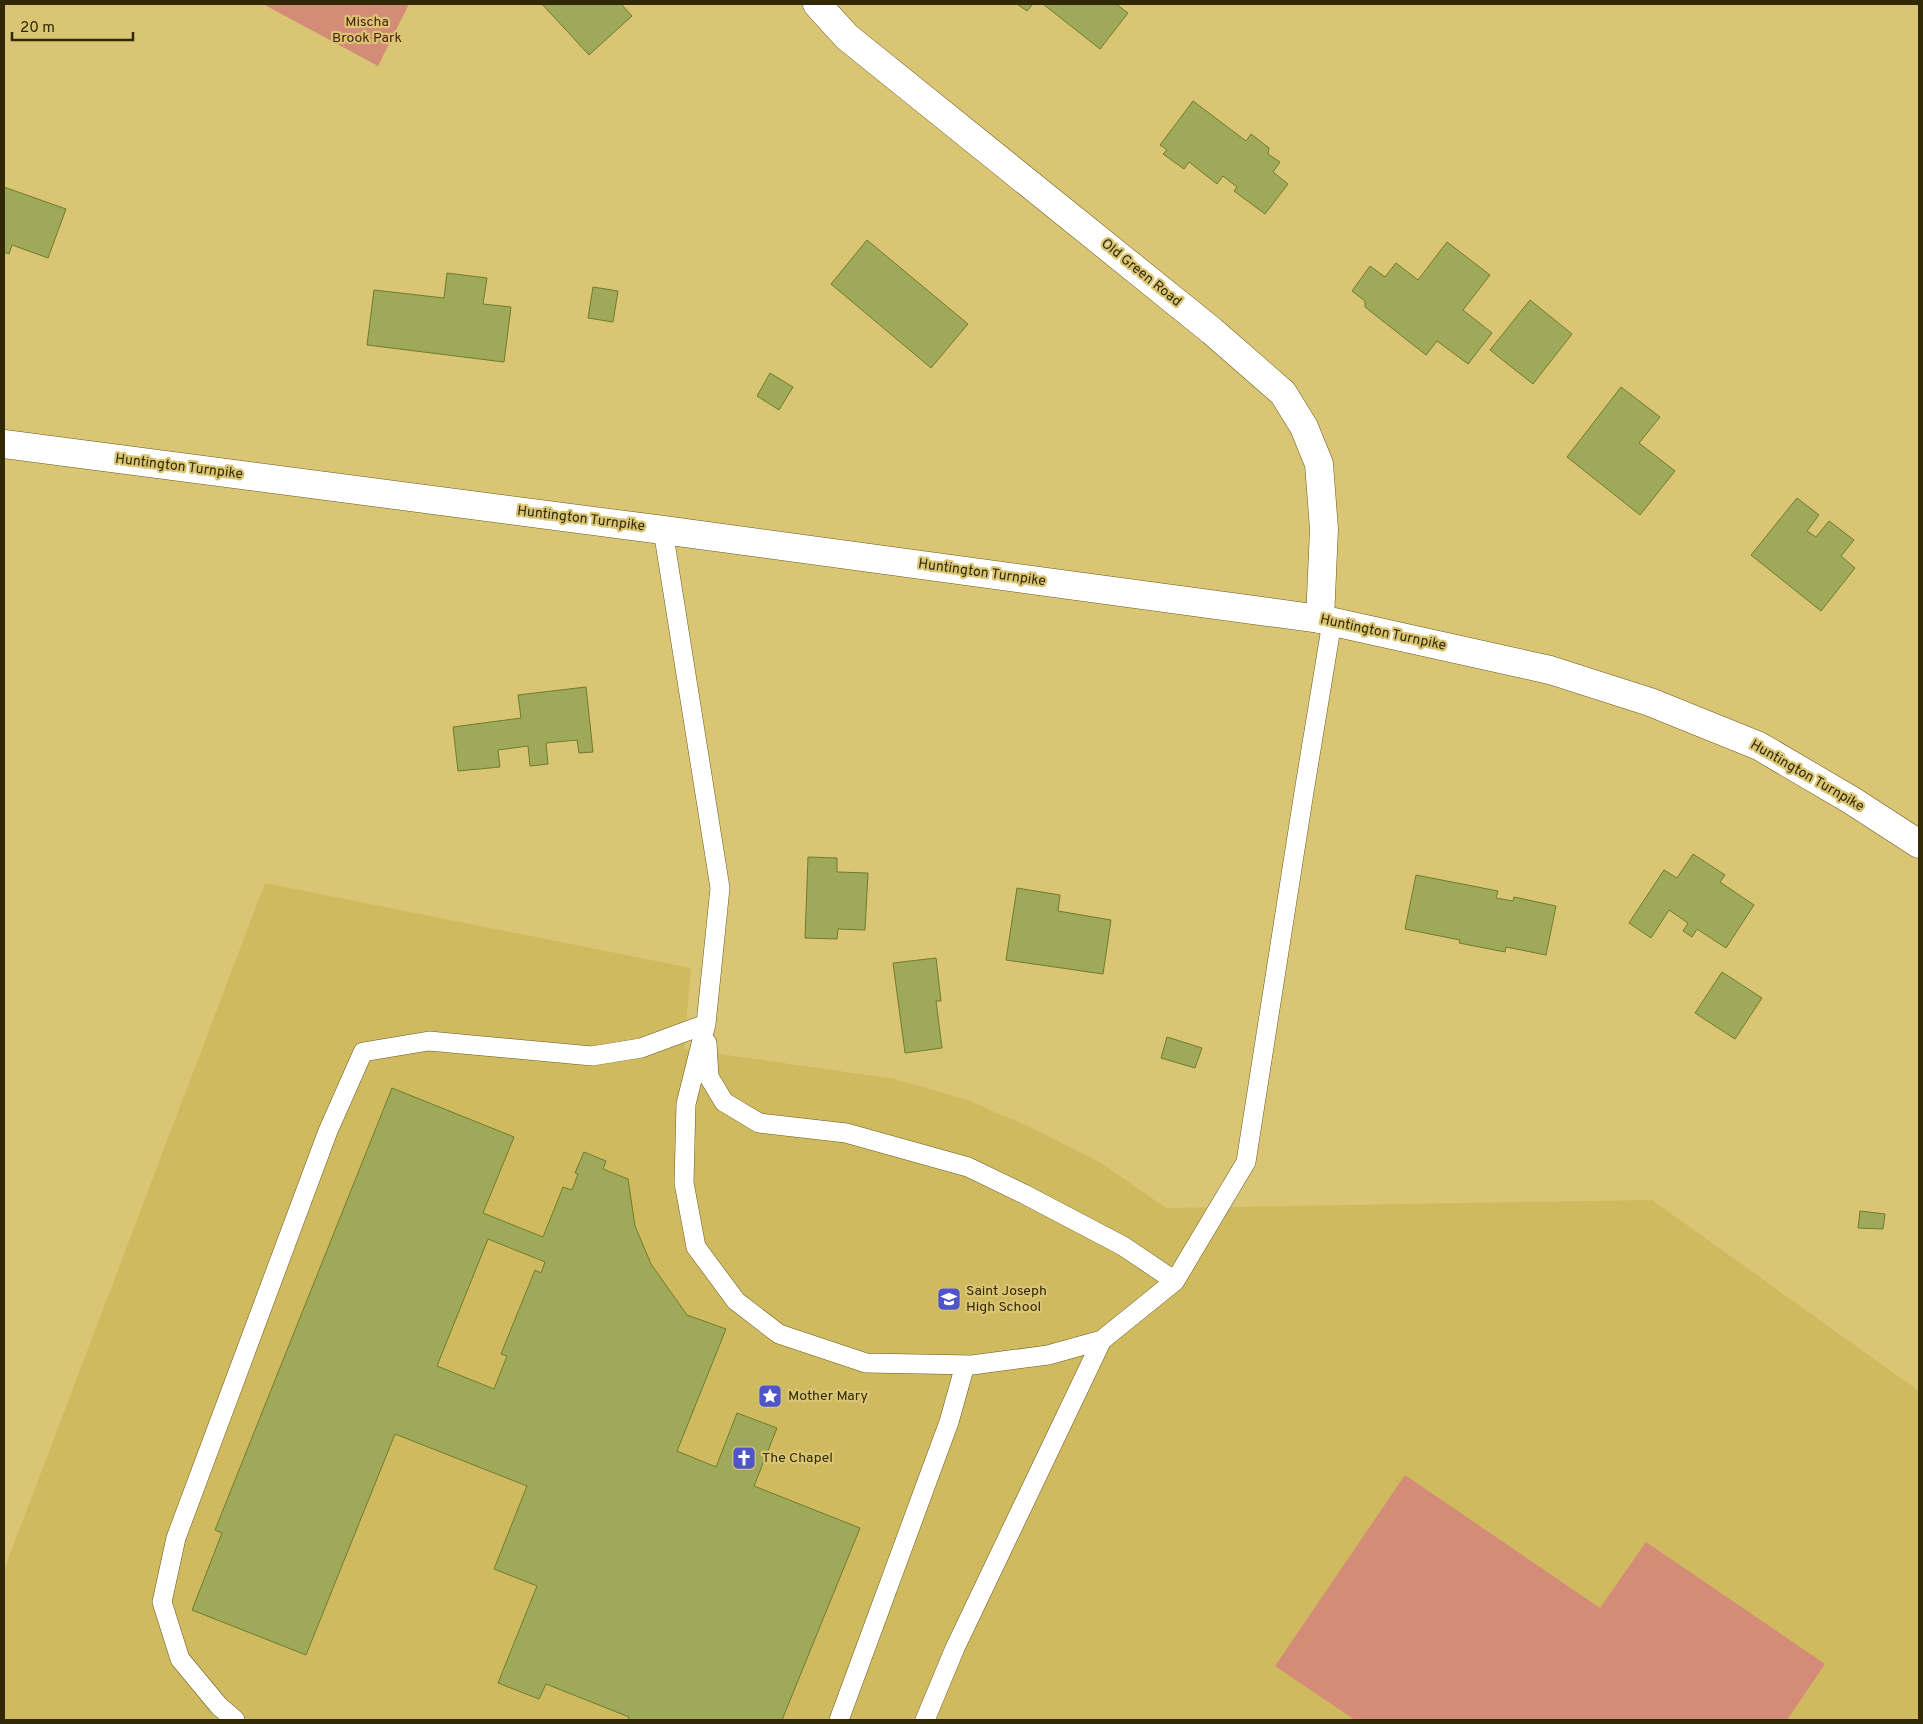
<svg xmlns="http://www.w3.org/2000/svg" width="1923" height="1724" font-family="Overpass,sans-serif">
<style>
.built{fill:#d0ba60}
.green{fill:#d48b77}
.building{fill:#9eaa59;stroke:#717b2c;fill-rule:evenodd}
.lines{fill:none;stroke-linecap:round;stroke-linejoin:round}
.service-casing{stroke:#695b1c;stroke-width:20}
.minor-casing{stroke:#695b1c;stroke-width:29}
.secondary-casing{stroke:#695b1c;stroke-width:29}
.service{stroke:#fff;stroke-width:19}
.minor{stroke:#fff;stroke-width:28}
.secondary{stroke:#fff;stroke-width:28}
.labels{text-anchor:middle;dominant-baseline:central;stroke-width:4.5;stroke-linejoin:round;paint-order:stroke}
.park-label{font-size:14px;fill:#4c180a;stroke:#d9c574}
.street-label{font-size:14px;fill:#312805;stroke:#d9c574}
.poi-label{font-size:14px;fill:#312805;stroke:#d9c574;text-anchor:start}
</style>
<rect width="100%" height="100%" fill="#d9c574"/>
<path class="built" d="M 265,883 L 691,968 L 684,1049 L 895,1079 L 968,1100 L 1034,1129 L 1101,1163 L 1166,1208 L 1652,1200 L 1919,1391 L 1919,1715 L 1915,1720 L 4,1720 L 4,1570 Z"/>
<path class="green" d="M 263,4 L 409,4 L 378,66 Z
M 1405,1475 L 1600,1608 L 1646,1542 L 1825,1664 L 1787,1720 L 1355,1720 L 1275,1666 Z"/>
<path class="building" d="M 542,4 L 621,4 L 632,16 L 589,55 Z
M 1017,4 L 1033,4 L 1027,11 Z
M 1043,4 L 1116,4 L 1128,13 L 1100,49 Z
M 1193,101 L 1246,141 L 1251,134 L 1269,148 L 1268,154 L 1280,162 L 1273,172 L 1288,184 L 1265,214 L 1234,191 L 1237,187 L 1223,176 L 1217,184 L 1189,162 L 1184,169 L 1163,154 L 1167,150 L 1160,145 Z
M 4,187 L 66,209 L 48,258 L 12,245 L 9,254 L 4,252 Z
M 867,240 L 968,324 L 931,368 L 831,284 Z
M 1447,242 L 1490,275 L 1463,310 L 1492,333 L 1468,364 L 1437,341 L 1426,355 L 1365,307 L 1365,301 L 1352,291 L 1370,266 L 1385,277 L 1396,263 L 1418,280 Z
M 447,273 L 487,278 L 483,304 L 511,307 L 504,362 L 367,345 L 374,290 L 444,298 Z
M 593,287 L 618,291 L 613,322 L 588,318 Z
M 1530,300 L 1572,334 L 1533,384 L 1490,350 Z
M 770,373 L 793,387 L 779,410 L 757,396 Z
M 1621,387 L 1660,417 L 1639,443 L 1675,471 L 1640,515 L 1567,457 Z
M 1797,498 L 1819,515 L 1807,531 L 1816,537 L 1829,521 L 1854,540 L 1841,556 L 1855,568 L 1821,611 L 1751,555 Z
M 586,687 L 593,752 L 579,753 L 577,740 L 546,743 L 548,764 L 530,766 L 528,746 L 498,750 L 500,767 L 458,771 L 453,727 L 521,718 L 518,695 Z
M 1693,854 L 1725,875 L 1720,882 L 1754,905 L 1726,948 L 1697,929 L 1692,937 L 1683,931 L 1688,923 L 1669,910 L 1651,938 L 1629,923 L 1664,870 L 1677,878 Z
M 808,857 L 837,858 L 837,872 L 868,873 L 865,930 L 838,929 L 837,939 L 805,938 Z
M 1416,875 L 1498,891 L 1496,898 L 1513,901 L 1514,897 L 1556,906 L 1546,955 L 1506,947 L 1505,952 L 1459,943 L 1460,940 L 1405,929 Z
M 1017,888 L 1060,895 L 1058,911 L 1111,920 L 1103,974 L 1006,960 Z
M 936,958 L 941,1001 L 936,1001 L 942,1048 L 905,1053 L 893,963 Z
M 1722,972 L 1762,998 L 1735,1039 L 1695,1013 Z
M 1167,1037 L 1202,1048 L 1195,1068 L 1161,1058 Z
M 392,1088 L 514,1137 L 483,1213 L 543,1237 L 563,1187 L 572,1190 L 578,1174 L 575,1173 L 584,1152 L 606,1161 L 603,1169 L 628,1179 L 635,1226 L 651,1264 L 687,1315 L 726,1329 L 677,1451 L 716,1467 L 737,1413 L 777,1428 L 754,1486 L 860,1528 L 782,1720 L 628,1720 L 629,1717 L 546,1684 L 539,1699 L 498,1683 L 537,1586 L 494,1569 L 527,1486 L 395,1434 L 306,1655 L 192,1610 L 222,1533 L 215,1530 ZM 488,1239 L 545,1262 L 541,1273 L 535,1270 L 501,1354 L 507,1356 L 494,1389 L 437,1366 Z
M 1860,1211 L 1885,1214 L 1883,1229 L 1858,1228 Z"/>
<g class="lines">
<g class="service-casing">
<path id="service" d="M 663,530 L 720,888 L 706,1024 L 686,1104 L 684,1183 L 696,1247 L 736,1301 L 779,1334 L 866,1363 L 972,1365 L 1048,1355 L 1102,1340 L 1175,1281 L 1246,1162 L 1304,792 L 1332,622
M 707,1043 L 709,1077 L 724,1102 L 759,1123 L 846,1133 L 968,1167 L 1024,1194 L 1123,1246 L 1175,1281
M 235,1720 L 219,1706 L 180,1659 L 162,1602 L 176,1538 L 328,1131 L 363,1052 L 429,1041 L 592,1056 L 641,1048 L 706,1024
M 839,1720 L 949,1422 L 965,1365
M 925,1720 L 955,1648 L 1102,1340"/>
</g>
<g class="minor-casing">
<path id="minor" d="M 817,4 L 847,37 L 1212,331 L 1283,393 L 1304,427 L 1319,464 L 1324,529 L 1320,619"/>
</g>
<g class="secondary-casing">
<path id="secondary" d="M 4,444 L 663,530 L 1320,619 L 1550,670 L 1650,702 L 1759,746 L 1851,800 L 1919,844"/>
</g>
<use href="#service" class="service"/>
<use href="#minor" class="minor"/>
<use href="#secondary" class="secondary"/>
</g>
<defs>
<g id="school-square" transform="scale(1.25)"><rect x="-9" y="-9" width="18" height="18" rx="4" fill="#4e54ca" stroke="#d9c574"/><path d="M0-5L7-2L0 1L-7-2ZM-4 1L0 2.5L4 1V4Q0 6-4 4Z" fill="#fff"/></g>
<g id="sight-square" transform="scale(1.25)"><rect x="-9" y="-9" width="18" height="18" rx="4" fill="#4e54ca" stroke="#d9c574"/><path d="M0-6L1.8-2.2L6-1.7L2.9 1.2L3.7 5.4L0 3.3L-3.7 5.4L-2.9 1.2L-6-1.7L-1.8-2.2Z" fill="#fff"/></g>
<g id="church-square" transform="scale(1.25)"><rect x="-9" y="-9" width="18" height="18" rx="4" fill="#4e54ca" stroke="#d9c574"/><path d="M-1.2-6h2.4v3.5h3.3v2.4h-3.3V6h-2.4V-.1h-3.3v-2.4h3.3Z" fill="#fff"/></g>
</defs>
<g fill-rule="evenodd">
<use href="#school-square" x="949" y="1299"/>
<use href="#sight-square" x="770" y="1396"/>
<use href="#church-square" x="744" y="1458"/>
</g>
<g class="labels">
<g class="park-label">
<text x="367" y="22">Mischa<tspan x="367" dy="16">Brook Park</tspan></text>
</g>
<g class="street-label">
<text transform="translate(1141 273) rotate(39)">Old Green Road</text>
<text transform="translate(179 467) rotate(7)">Huntington Turnpike</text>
<text transform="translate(581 519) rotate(7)">Huntington Turnpike</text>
<text transform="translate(982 573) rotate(8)">Huntington Turnpike</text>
<text transform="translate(1383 633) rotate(12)">Huntington Turnpike</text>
<text transform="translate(1807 776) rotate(30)">Huntington Turnpike</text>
</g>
<g class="poi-label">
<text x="966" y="1291">Saint Joseph<tspan x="966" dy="16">High School</tspan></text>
<text x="788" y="1396">Mother Mary</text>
<text x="762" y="1458">The Chapel</text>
</g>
</g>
<rect width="1923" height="1724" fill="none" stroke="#312805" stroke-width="10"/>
<path d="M12 32v8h121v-8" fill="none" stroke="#312805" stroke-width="2.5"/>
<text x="20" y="32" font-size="15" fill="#312805" stroke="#d9c574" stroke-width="4" paint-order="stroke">20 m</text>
</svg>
